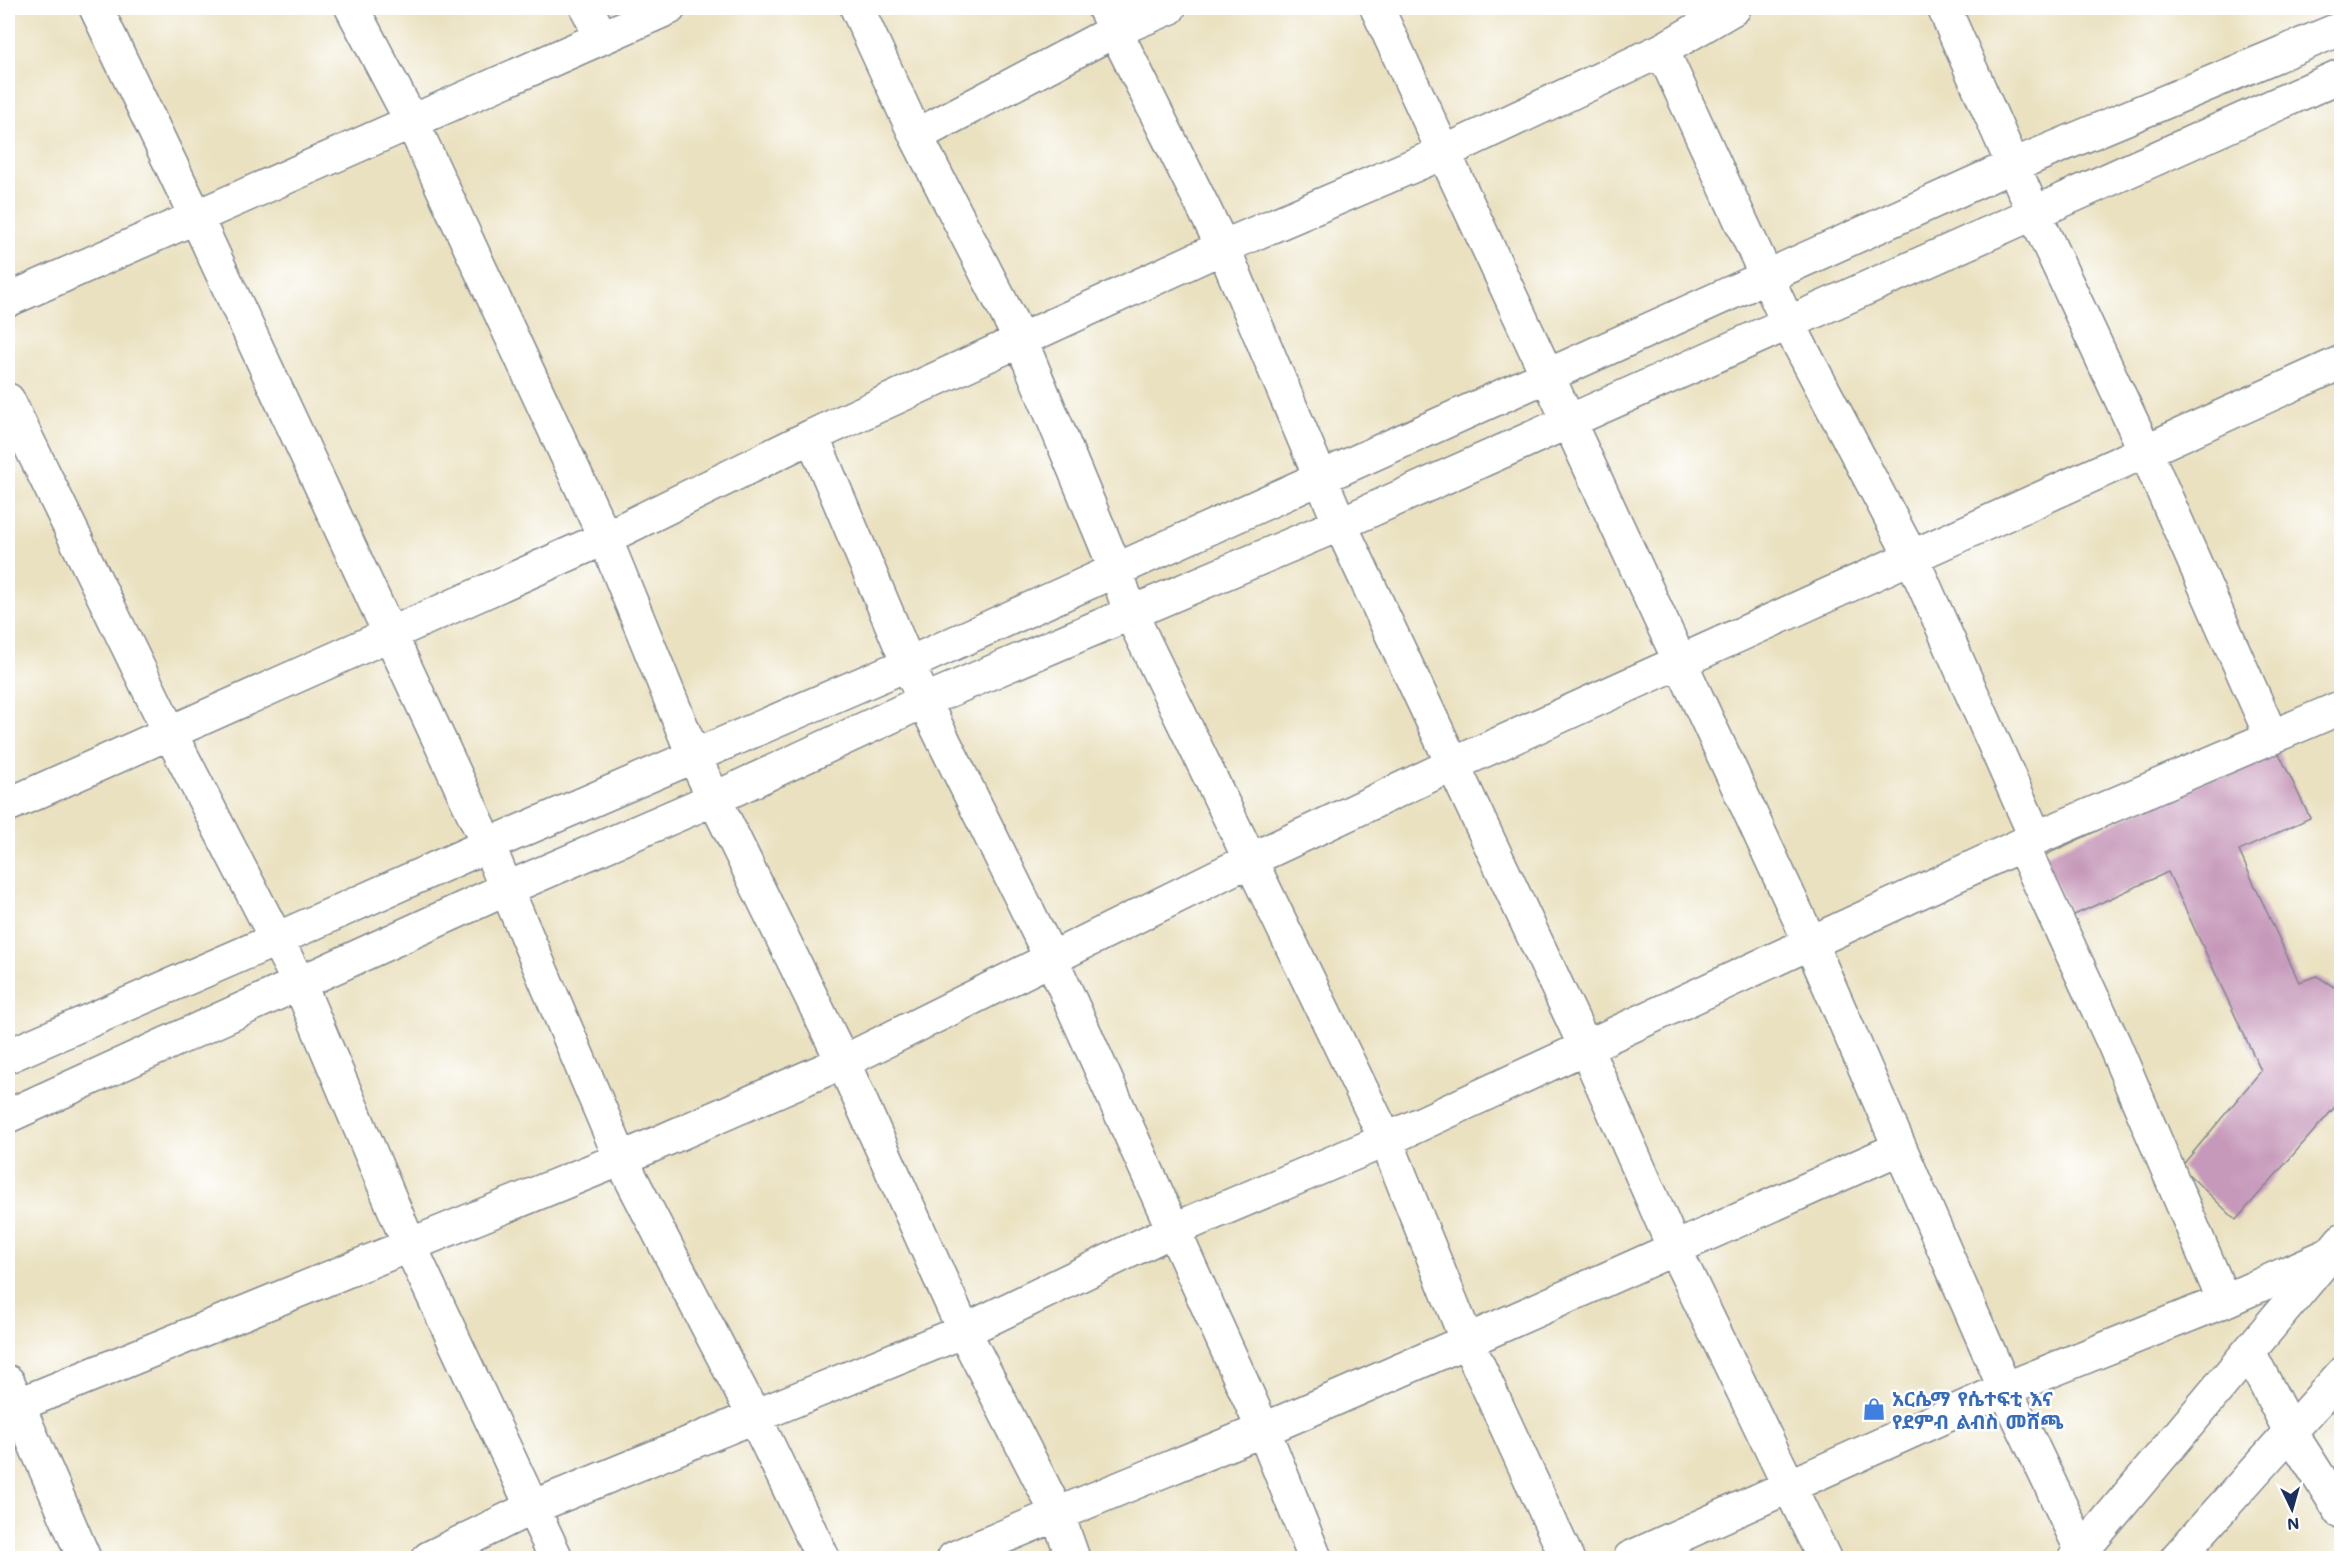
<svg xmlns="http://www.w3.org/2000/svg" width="2349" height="1566" font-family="Mali,'Noto Sans Ethiopic',sans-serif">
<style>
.building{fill:#c699ba}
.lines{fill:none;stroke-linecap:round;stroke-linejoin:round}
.minor-casing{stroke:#82888f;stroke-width:36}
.highway-casing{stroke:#82888f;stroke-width:36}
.minor{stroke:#fff;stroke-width:33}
.highway{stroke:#fff;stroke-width:33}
.labels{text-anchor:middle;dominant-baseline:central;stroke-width:5;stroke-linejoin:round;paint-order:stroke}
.shop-label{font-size:20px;font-weight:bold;fill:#366cbe;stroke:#fff;text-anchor:start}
</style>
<rect width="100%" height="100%" fill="#fff"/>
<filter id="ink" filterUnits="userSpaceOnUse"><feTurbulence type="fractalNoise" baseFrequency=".0167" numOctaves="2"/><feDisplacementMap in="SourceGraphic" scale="12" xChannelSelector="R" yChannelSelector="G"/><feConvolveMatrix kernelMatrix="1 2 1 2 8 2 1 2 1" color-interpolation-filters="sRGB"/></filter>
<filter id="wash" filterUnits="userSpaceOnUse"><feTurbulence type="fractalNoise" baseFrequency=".008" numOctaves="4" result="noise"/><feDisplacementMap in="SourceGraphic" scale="24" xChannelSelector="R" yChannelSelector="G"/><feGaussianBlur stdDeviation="1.35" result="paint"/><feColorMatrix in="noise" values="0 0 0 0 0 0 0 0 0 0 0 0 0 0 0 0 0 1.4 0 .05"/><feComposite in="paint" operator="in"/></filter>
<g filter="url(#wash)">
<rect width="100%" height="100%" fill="#eae1c0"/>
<g id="blocks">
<path class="building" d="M 2276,747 L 2310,818 L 2239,851 L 2299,982 L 2317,976 L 2334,987 L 2342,982 L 2342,1099 L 2236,1220 L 2181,1167 L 2261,1071 L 2168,872 L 2072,916 L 2043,856 Z"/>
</g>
</g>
<g filter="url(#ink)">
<use href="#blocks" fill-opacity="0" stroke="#82888f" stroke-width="1.5"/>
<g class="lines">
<g class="minor-casing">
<path id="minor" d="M 96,8 L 196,217 L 488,845 L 621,1159 L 755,1418 L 823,1558
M 352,8 L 412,122 L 605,538 L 694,757 L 843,1062 L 964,1331 L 1057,1513 L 1073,1558
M 587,8 L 601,37
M 857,8 L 916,136 L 1021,341 L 1116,570 L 1130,612 L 1386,1140 L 1467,1341 L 1567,1558
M 1104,8 L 1223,247 L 1340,524 L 1585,1046 L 1674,1248 L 1824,1558
M 1377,8 L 1811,944 L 2005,1389 L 2082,1551
M 1944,8 L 2034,213 L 2145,450 L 2272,738
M 1662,50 L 1788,323 L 1911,556 L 2036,838
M 916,136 L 1114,31 L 1169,8
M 8,300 L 669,8
M 8,400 L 170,733 L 300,985 L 409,1244 L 556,1558
M 812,436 L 924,701 L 1051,958 L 1263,1429 L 1315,1558
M 8,805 L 605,538 L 812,436 L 1223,247 L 1445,152 L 1662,50 L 1734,8
M 2022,845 L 2114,1044 L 2224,1301
M 8,1056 L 275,940 L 488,845 L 908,664 L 2014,165 L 2342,28
M 8,1116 L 506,889 L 716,798 L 924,701 L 1340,524 L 2342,75
M 2249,1352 L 2291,1433 L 2342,1513
M 8,1382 L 84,1558
M 8,1409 L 621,1159 L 843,1062 L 1250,860 L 1452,765 L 2342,362
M 429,1558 L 533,1507 L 964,1331 L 1173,1230 L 1386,1140 L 2036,838 L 2342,707
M 954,1558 C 1057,1513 1161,1472 1265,1429 C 1478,1338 1688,1242 1900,1148
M 1630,1558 L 2005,1389 L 2224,1301 L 2328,1255"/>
</g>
<g class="highway-casing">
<path id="highway" d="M 2076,1558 L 2342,1240
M 2177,1558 L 2342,1374"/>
</g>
<use href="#minor" class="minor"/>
<use href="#highway" class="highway"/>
</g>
</g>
<defs>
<g id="shop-bare" transform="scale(1.8)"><path d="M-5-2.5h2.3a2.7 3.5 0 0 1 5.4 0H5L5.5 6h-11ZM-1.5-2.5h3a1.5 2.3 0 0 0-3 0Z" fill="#3f7fe0" stroke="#fff" stroke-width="2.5" paint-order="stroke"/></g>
</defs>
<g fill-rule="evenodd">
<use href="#shop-bare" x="1874" y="1409"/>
</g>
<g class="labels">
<g class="shop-label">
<text x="1892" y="1398">አርሴማ የሴተፍቲ እና<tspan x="1892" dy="23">የደምብ ልብስ መሸጫ</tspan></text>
</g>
</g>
<rect width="2349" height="1566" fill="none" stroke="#fff" stroke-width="30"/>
<g transform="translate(2292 1509) rotate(175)" stroke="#ffffff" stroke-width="4.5" paint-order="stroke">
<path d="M0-4.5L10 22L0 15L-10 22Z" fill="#1b2f5e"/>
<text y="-9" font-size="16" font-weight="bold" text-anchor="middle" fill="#1b2f5e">N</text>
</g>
</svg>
